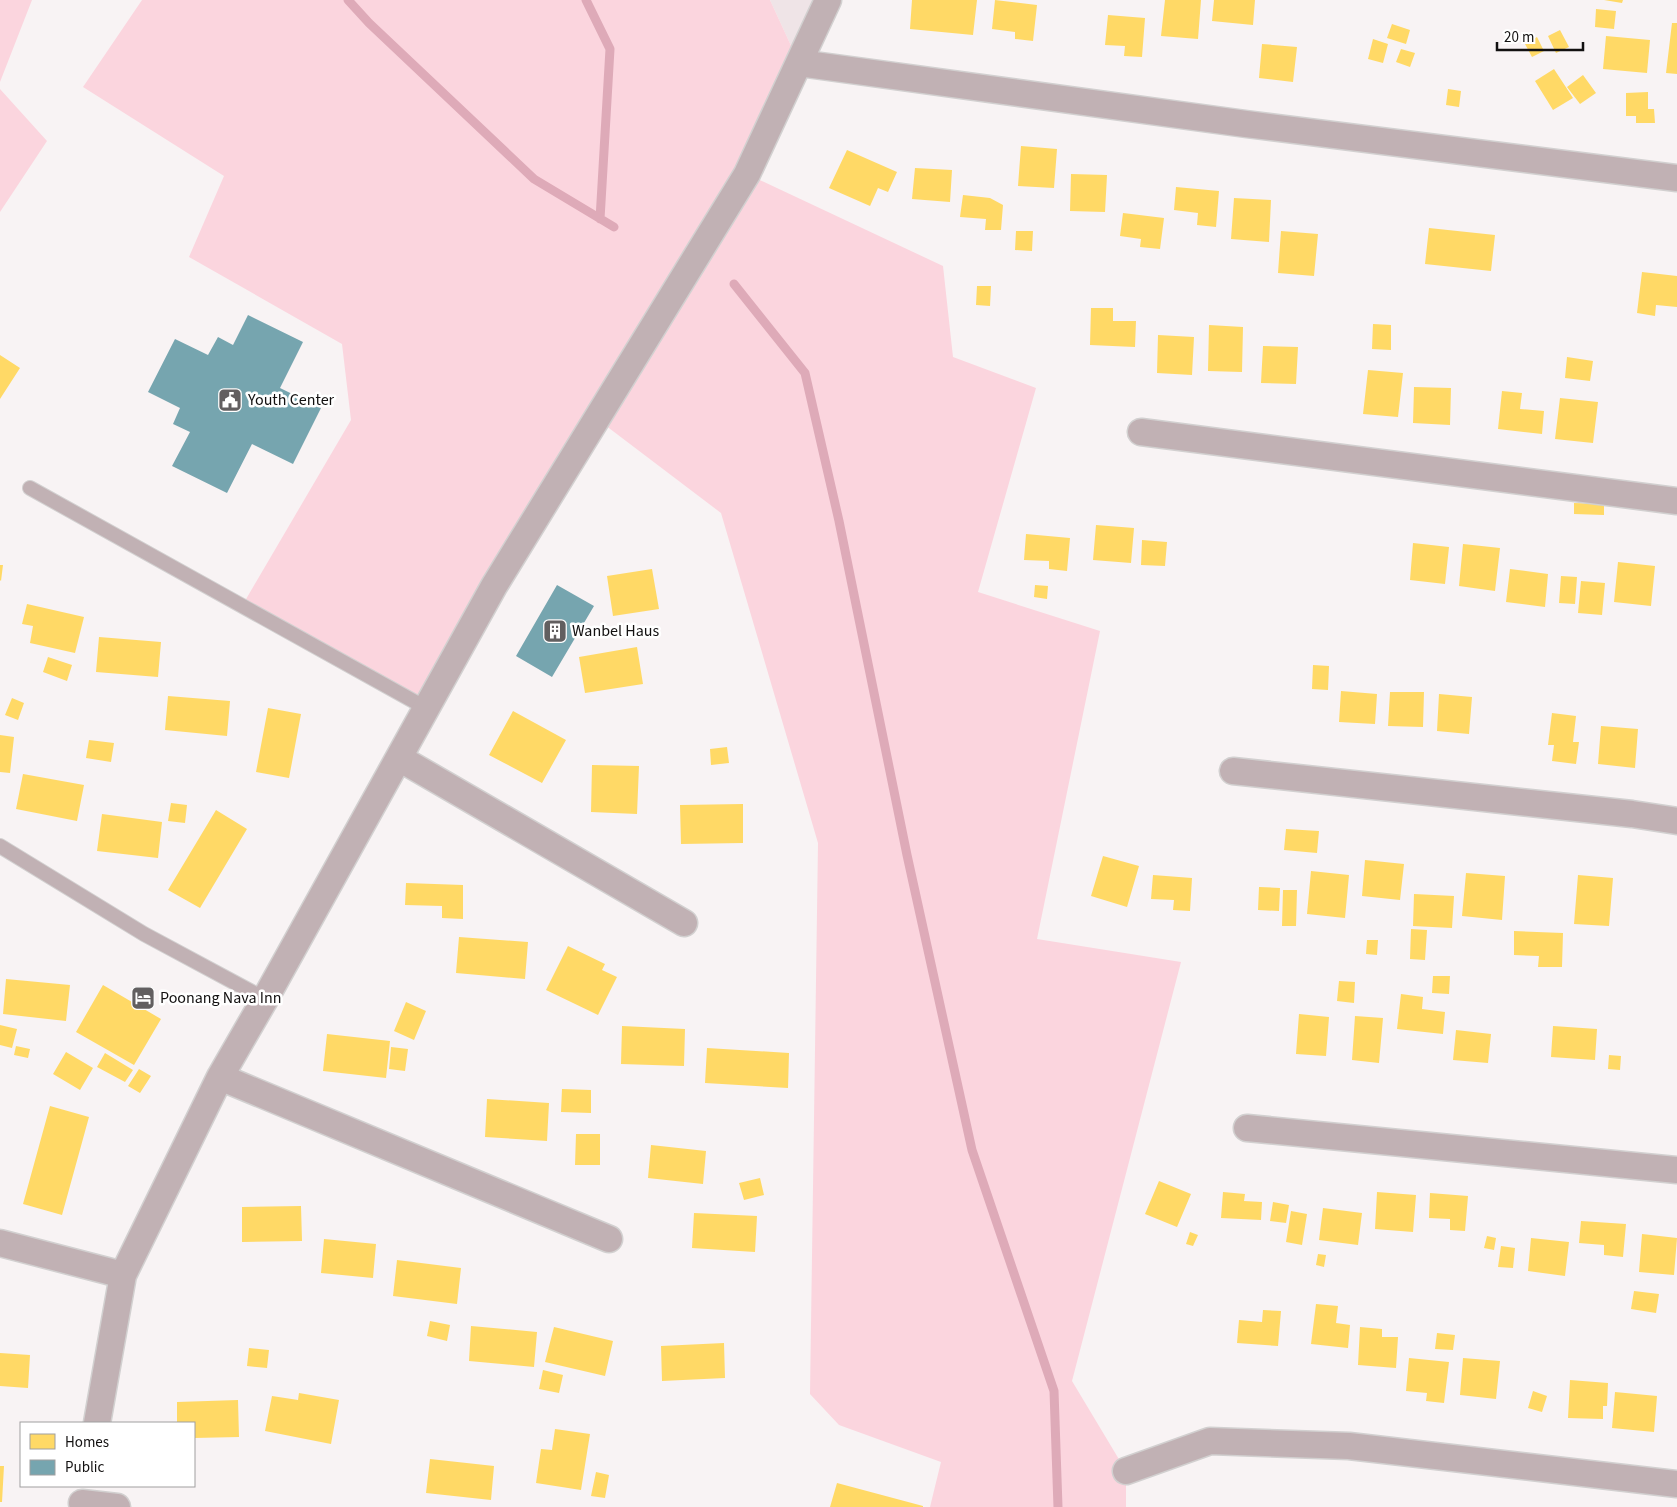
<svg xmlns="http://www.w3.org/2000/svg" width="1677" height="1507" font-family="'Source Sans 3',sans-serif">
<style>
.built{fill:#efe4e7}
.green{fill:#fbd5de}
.homes{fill:#ffd966}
.public{fill:#76a5af}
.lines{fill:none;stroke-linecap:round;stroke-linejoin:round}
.stream{stroke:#deaab8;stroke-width:9}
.service-casing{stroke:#d2d0d0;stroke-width:16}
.minor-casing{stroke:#d2d0d0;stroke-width:29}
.service{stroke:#c1b1b4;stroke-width:14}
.minor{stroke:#c1b1b4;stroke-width:26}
.labels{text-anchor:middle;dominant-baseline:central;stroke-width:5;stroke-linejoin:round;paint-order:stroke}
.poi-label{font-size:16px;fill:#121010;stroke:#fff;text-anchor:start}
</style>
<rect width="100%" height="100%" fill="#f8f3f4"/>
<path class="built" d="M 770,0 L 828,0 L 799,63 Z"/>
<path class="green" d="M 0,0 L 32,0 L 0,82 Z
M 142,0 L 770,0 L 799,63 L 747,174 L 943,266 L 953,357 L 1036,388 L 978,592 L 1100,631 L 1037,939 L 1181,962 L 1072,1381 L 1126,1471 L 1126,1507 L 930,1507 L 941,1462 L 839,1425 L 810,1394 L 818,843 L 721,513 L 597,419 L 426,708 L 242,606 L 351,420 L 342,344 L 189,257 L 224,176 L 83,87 Z
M 0,89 L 47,141 L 0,212 Z"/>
<path class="homes" d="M 912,0 L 977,0 L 973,35 L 910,29 Z
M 995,0 L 1037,5 L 1033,41 L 1015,39 L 1015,32 L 992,29 Z
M 1165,0 L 1201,0 L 1198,39 L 1161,36 Z
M 1214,0 L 1255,0 L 1253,25 L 1212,21 Z
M 1604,0 L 1623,0 L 1622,3 Z
M 1596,9 L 1616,11 L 1614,29 L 1595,27 Z
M 1108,15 L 1145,18 L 1142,57 L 1124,56 L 1125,46 L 1105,45 Z
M 1672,23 L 1677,23 L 1677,74 L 1666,73 Z
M 1392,24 L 1410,30 L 1406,44 L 1387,38 Z
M 1560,30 L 1569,47 L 1556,53 L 1548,36 Z
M 1606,36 L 1650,40 L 1647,73 L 1603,69 Z
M 1537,37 L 1544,51 L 1532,57 L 1525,44 Z
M 1373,39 L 1388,44 L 1383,63 L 1368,59 Z
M 1262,44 L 1297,47 L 1293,82 L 1259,78 Z
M 1401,49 L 1415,53 L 1410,67 L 1396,62 Z
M 1554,69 L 1573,98 L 1553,110 L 1535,81 Z
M 1583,75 L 1596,93 L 1580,104 L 1567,87 Z
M 1448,89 L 1461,91 L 1459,107 L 1446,105 Z
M 1648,92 L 1648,109 L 1654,109 L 1655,123 L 1636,123 L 1636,116 L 1626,116 L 1626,93 Z
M 1021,146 L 1057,149 L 1054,188 L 1018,186 Z
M 847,150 L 897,172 L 888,192 L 878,188 L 870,206 L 829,188 Z
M 915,168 L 952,170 L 950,202 L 912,199 Z
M 1071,174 L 1107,175 L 1105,212 L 1070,211 Z
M 1176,187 L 1219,191 L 1216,227 L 1197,225 L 1198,213 L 1174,210 Z
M 963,195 L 990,198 L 1003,205 L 1001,230 L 985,230 L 986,219 L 960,217 Z
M 1234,198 L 1271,200 L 1269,242 L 1231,239 Z
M 1123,213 L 1164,218 L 1160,249 L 1140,247 L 1141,239 L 1120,236 Z
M 1429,228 L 1495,235 L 1491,271 L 1425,264 Z
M 1016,231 L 1033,231 L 1032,251 L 1015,250 Z
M 1281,231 L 1318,234 L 1314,276 L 1278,273 Z
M 1642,272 L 1677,276 L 1677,307 L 1656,305 L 1655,316 L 1637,313 Z
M 977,286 L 991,286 L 990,306 L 976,305 Z
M 1091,308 L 1113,308 L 1113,321 L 1136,321 L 1135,347 L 1090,345 Z
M 1373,324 L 1391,325 L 1391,350 L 1372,349 Z
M 1209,325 L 1243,327 L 1242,372 L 1208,371 Z
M 1158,335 L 1194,337 L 1192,375 L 1157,373 Z
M 1263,346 L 1298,347 L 1296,384 L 1261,383 Z
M 0,355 L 20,368 L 0,399 Z
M 1567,357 L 1593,361 L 1590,381 L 1565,378 Z
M 1368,370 L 1403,373 L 1398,417 L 1363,414 Z
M 1414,387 L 1451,388 L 1450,425 L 1413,423 Z
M 1502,391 L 1522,393 L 1520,409 L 1544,411 L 1542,434 L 1498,429 Z
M 1560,398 L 1598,402 L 1593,443 L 1555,439 Z
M 1574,503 L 1604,504 L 1604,515 L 1574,514 Z
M 1096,525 L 1134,528 L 1131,563 L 1093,560 Z
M 1026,534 L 1070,538 L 1067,571 L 1049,569 L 1049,561 L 1024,560 Z
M 1142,540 L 1167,542 L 1165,566 L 1141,565 Z
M 1413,543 L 1449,547 L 1445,584 L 1410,580 Z
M 1463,544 L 1500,548 L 1495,591 L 1459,586 Z
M 1618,562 L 1655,566 L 1651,606 L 1614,602 Z
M 0,565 L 3,565 L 1,581 L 0,580 Z
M 652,569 L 659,609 L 613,616 L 607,576 Z
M 1510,569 L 1548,574 L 1545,607 L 1506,602 Z
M 1561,576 L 1577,577 L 1575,604 L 1559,603 Z
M 1581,581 L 1605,583 L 1602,615 L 1578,613 Z
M 1035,585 L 1048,586 L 1047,599 L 1034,597 Z
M 27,604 L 84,617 L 75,653 L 30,643 L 33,626 L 22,624 Z
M 99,637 L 161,642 L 158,677 L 96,672 Z
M 637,647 L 643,684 L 585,693 L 579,657 Z
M 48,657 L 72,665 L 67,681 L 43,672 Z
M 1313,665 L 1329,666 L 1328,690 L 1312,689 Z
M 1341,691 L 1377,694 L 1375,724 L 1339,722 Z
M 1390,692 L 1424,692 L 1423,727 L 1388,726 Z
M 1439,694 L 1472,697 L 1469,734 L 1437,731 Z
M 168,696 L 230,701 L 227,736 L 165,730 Z
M 12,698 L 24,703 L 18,720 L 5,715 Z
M 268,708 L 301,714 L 289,778 L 256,772 Z
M 513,711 L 566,740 L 542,783 L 489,755 Z
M 1552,713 L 1576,716 L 1573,742 L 1579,742 L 1576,764 L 1552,761 L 1554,745 L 1548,745 Z
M 1601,726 L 1638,729 L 1635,768 L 1598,764 Z
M 0,735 L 14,737 L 10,773 L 0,772 Z
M 89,740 L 114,743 L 111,762 L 86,758 Z
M 727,747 L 729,763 L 711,765 L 710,749 Z
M 592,765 L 639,766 L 637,814 L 591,812 Z
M 23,774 L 84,785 L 77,821 L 16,809 Z
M 171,803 L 187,805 L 185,823 L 168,821 Z
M 743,804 L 743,843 L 681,844 L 680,805 Z
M 216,810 L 247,829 L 200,908 L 168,890 Z
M 102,814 L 162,822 L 158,858 L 97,851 Z
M 1286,829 L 1319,831 L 1317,853 L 1284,850 Z
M 1103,856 L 1139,866 L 1127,907 L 1091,896 Z
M 1365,860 L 1404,864 L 1400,900 L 1362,896 Z
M 1311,871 L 1349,875 L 1345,918 L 1307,914 Z
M 1466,873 L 1505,876 L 1502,920 L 1462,916 Z
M 1153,875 L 1192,878 L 1190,911 L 1173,910 L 1174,900 L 1151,899 Z
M 1578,875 L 1613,878 L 1609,926 L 1574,924 Z
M 406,883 L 463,885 L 463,919 L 442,918 L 442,906 L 405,905 Z
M 1259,887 L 1280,888 L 1279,911 L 1258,910 Z
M 1283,890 L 1297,890 L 1296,926 L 1282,926 Z
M 1414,894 L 1454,896 L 1452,928 L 1413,926 Z
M 1411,929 L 1427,930 L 1425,960 L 1410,959 Z
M 1514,931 L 1563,933 L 1562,967 L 1538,967 L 1539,956 L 1514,955 Z
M 459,937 L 528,942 L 525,979 L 456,973 Z
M 1367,940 L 1378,940 L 1377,955 L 1366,954 Z
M 568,946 L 605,964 L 602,970 L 617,977 L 598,1015 L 546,990 Z
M 1433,976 L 1450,976 L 1449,994 L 1432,993 Z
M 6,979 L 70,985 L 66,1021 L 3,1014 Z
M 1339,981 L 1355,982 L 1354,1003 L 1337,1001 Z
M 103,985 L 161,1019 L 134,1065 L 76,1032 Z
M 1401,994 L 1423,997 L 1422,1009 L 1445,1012 L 1443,1034 L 1397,1029 Z
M 406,1002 L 426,1011 L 414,1040 L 394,1031 Z
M 1299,1014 L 1329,1017 L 1326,1056 L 1296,1054 Z
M 1355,1016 L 1383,1018 L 1379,1063 L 1352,1060 Z
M 0,1025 L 17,1029 L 12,1048 L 0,1045 Z
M 622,1026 L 685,1029 L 684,1066 L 621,1064 Z
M 1553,1026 L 1597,1029 L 1595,1060 L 1551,1057 Z
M 1456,1030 L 1491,1034 L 1488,1063 L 1453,1060 Z
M 327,1034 L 390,1041 L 386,1078 L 323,1071 Z
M 16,1046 L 30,1049 L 28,1058 L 14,1055 Z
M 391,1047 L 408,1049 L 405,1071 L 389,1069 Z
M 707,1048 L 789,1053 L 788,1088 L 705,1083 Z
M 66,1052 L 93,1068 L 80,1090 L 53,1074 Z
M 105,1053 L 133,1070 L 125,1082 L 97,1067 Z
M 1609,1055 L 1621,1056 L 1620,1070 L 1608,1069 Z
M 139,1069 L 151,1076 L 140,1093 L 128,1086 Z
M 562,1089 L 591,1090 L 591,1113 L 561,1112 Z
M 487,1099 L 549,1103 L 547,1141 L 485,1137 Z
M 50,1106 L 89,1117 L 62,1215 L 23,1204 Z
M 576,1134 L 600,1134 L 600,1165 L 575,1165 Z
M 651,1145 L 706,1151 L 703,1184 L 648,1178 Z
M 760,1178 L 764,1195 L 744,1200 L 739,1183 Z
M 1159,1181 L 1191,1194 L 1177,1227 L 1145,1214 Z
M 1223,1192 L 1245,1194 L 1244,1201 L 1262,1202 L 1261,1220 L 1221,1218 Z
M 1377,1192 L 1416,1195 L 1413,1232 L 1375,1229 Z
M 1430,1193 L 1468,1196 L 1465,1231 L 1450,1230 L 1450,1219 L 1429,1218 Z
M 1273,1202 L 1289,1205 L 1286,1223 L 1270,1221 Z
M 301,1206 L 302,1241 L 242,1242 L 242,1207 Z
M 1323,1208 L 1362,1213 L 1358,1245 L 1319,1240 Z
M 1291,1211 L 1307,1214 L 1302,1245 L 1286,1242 Z
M 694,1213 L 757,1216 L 755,1252 L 692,1248 Z
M 1581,1221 L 1626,1224 L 1623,1257 L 1604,1255 L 1604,1245 L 1579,1243 Z
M 1190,1232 L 1198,1235 L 1193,1246 L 1186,1244 Z
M 1642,1234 L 1677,1238 L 1674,1275 L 1639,1272 Z
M 1487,1236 L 1496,1238 L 1494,1250 L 1484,1248 Z
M 1531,1238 L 1569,1242 L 1565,1276 L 1528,1271 Z
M 324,1239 L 376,1244 L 373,1278 L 321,1273 Z
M 1501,1246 L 1515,1248 L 1513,1268 L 1498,1267 Z
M 1318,1254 L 1326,1255 L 1324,1267 L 1316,1265 Z
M 397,1260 L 461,1268 L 457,1304 L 393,1296 Z
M 1634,1291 L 1659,1294 L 1656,1313 L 1631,1309 Z
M 1316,1304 L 1338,1306 L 1336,1323 L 1350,1325 L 1348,1348 L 1311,1344 Z
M 1263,1310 L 1281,1311 L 1278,1346 L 1237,1343 L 1239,1320 L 1262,1322 Z
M 430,1321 L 450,1325 L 447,1341 L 427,1336 Z
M 471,1326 L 537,1332 L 534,1367 L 469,1361 Z
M 554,1327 L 613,1341 L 605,1376 L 545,1362 Z
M 1360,1327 L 1382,1329 L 1382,1337 L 1398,1337 L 1396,1368 L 1358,1365 Z
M 1437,1333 L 1455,1335 L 1453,1350 L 1435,1349 Z
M 724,1343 L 725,1378 L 662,1381 L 661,1346 Z
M 249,1348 L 269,1350 L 267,1368 L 247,1366 Z
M 0,1353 L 30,1355 L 28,1388 L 0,1386 Z
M 1409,1358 L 1449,1362 L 1444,1403 L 1426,1401 L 1427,1393 L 1406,1391 Z
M 1463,1358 L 1500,1361 L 1496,1399 L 1460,1395 Z
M 543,1370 L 563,1375 L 559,1393 L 539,1389 Z
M 1570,1380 L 1608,1383 L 1607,1406 L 1603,1406 L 1603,1419 L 1568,1418 Z
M 1533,1391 L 1547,1396 L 1542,1412 L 1528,1408 Z
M 1615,1392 L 1657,1396 L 1654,1432 L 1612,1428 Z
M 299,1393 L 339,1400 L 331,1444 L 265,1431 L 272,1396 L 298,1400 Z
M 238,1400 L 239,1437 L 194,1438 L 194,1423 L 177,1423 L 177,1402 Z
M 555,1429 L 590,1434 L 581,1490 L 536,1483 L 541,1449 L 552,1450 Z
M 430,1459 L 494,1466 L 491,1500 L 426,1493 Z
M 0,1466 L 4,1466 L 2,1502 L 0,1502 Z
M 596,1472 L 609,1475 L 605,1498 L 591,1496 Z
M 837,1483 L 923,1506 L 923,1507 L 830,1507 Z"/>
<path class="public" d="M 248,315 L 303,342 L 280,388 L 321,408 L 293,464 L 252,444 L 227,493 L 172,466 L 190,432 L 173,424 L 180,408 L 148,392 L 175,339 L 208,355 L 218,337 L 233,345 Z
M 557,585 L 594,606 L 552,677 L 516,656 Z"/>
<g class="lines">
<path class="stream" d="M 348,0 L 369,23 L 534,179 L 614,227
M 586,0 L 610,49 L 600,219
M 734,284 L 805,373 L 839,521 L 907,855 L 972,1150 L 1054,1391 L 1058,1507"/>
<g class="service-casing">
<path id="service" d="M 30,488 L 426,708
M 0,846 L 144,934 L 265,999"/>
</g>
<g class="minor-casing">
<path id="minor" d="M 799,63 L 1246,124 L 1677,178
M 1141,432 L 1677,501
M 399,758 L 684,923
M 1233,771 L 1632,814 L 1677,821
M 220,1077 L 609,1239
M 1247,1128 L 1677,1170
M 0,1243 L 123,1275
M 97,1423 L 123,1275 L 220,1077 L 265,999 L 494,586 L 747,174 L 828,0
M 1126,1471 L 1210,1441 L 1349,1446 L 1677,1484
M 82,1503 L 117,1507"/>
</g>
<use href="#service" class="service"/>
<use href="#minor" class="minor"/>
</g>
<defs>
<g id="civic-square" transform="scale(1.25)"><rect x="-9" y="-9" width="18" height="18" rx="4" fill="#625f60" stroke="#fff"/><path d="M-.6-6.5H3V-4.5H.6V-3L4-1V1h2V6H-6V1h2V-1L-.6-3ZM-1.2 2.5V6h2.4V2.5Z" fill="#fff"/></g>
<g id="building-square" transform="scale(1.25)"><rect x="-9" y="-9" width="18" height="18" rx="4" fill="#625f60" stroke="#fff"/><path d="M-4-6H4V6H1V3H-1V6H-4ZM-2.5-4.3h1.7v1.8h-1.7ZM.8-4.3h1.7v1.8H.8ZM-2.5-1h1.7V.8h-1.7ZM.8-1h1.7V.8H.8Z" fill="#fff"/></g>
<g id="hotel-square" transform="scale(1.25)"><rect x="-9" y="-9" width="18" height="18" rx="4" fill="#625f60" stroke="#fff"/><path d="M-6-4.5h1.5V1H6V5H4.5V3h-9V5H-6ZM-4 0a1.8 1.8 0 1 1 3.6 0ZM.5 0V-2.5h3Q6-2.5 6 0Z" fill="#fff"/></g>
</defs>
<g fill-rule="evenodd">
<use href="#civic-square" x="230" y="400"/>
<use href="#building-square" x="555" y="631"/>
<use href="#hotel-square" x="143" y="998"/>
</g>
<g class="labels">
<g class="poi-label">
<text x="248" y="400">Youth Center</text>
<text x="572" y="631">Wanbel Haus</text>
<text x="160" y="998">Poonang Nava Inn</text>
</g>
</g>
<rect x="20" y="1422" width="175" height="65" fill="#ffffff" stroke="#a09f9f"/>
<rect x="30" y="1434" width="25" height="15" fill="#ffd966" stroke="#a09f9f"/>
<text x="65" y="1447" font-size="15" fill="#121010">Homes</text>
<rect x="30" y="1460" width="25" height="15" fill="#76a5af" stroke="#a09f9f"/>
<text x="65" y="1472" font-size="15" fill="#121010">Public</text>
<path d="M1497 42v8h86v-8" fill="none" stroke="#121010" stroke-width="2.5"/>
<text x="1504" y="42" font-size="15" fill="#121010" stroke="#ffffff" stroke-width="4" paint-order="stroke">20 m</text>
</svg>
